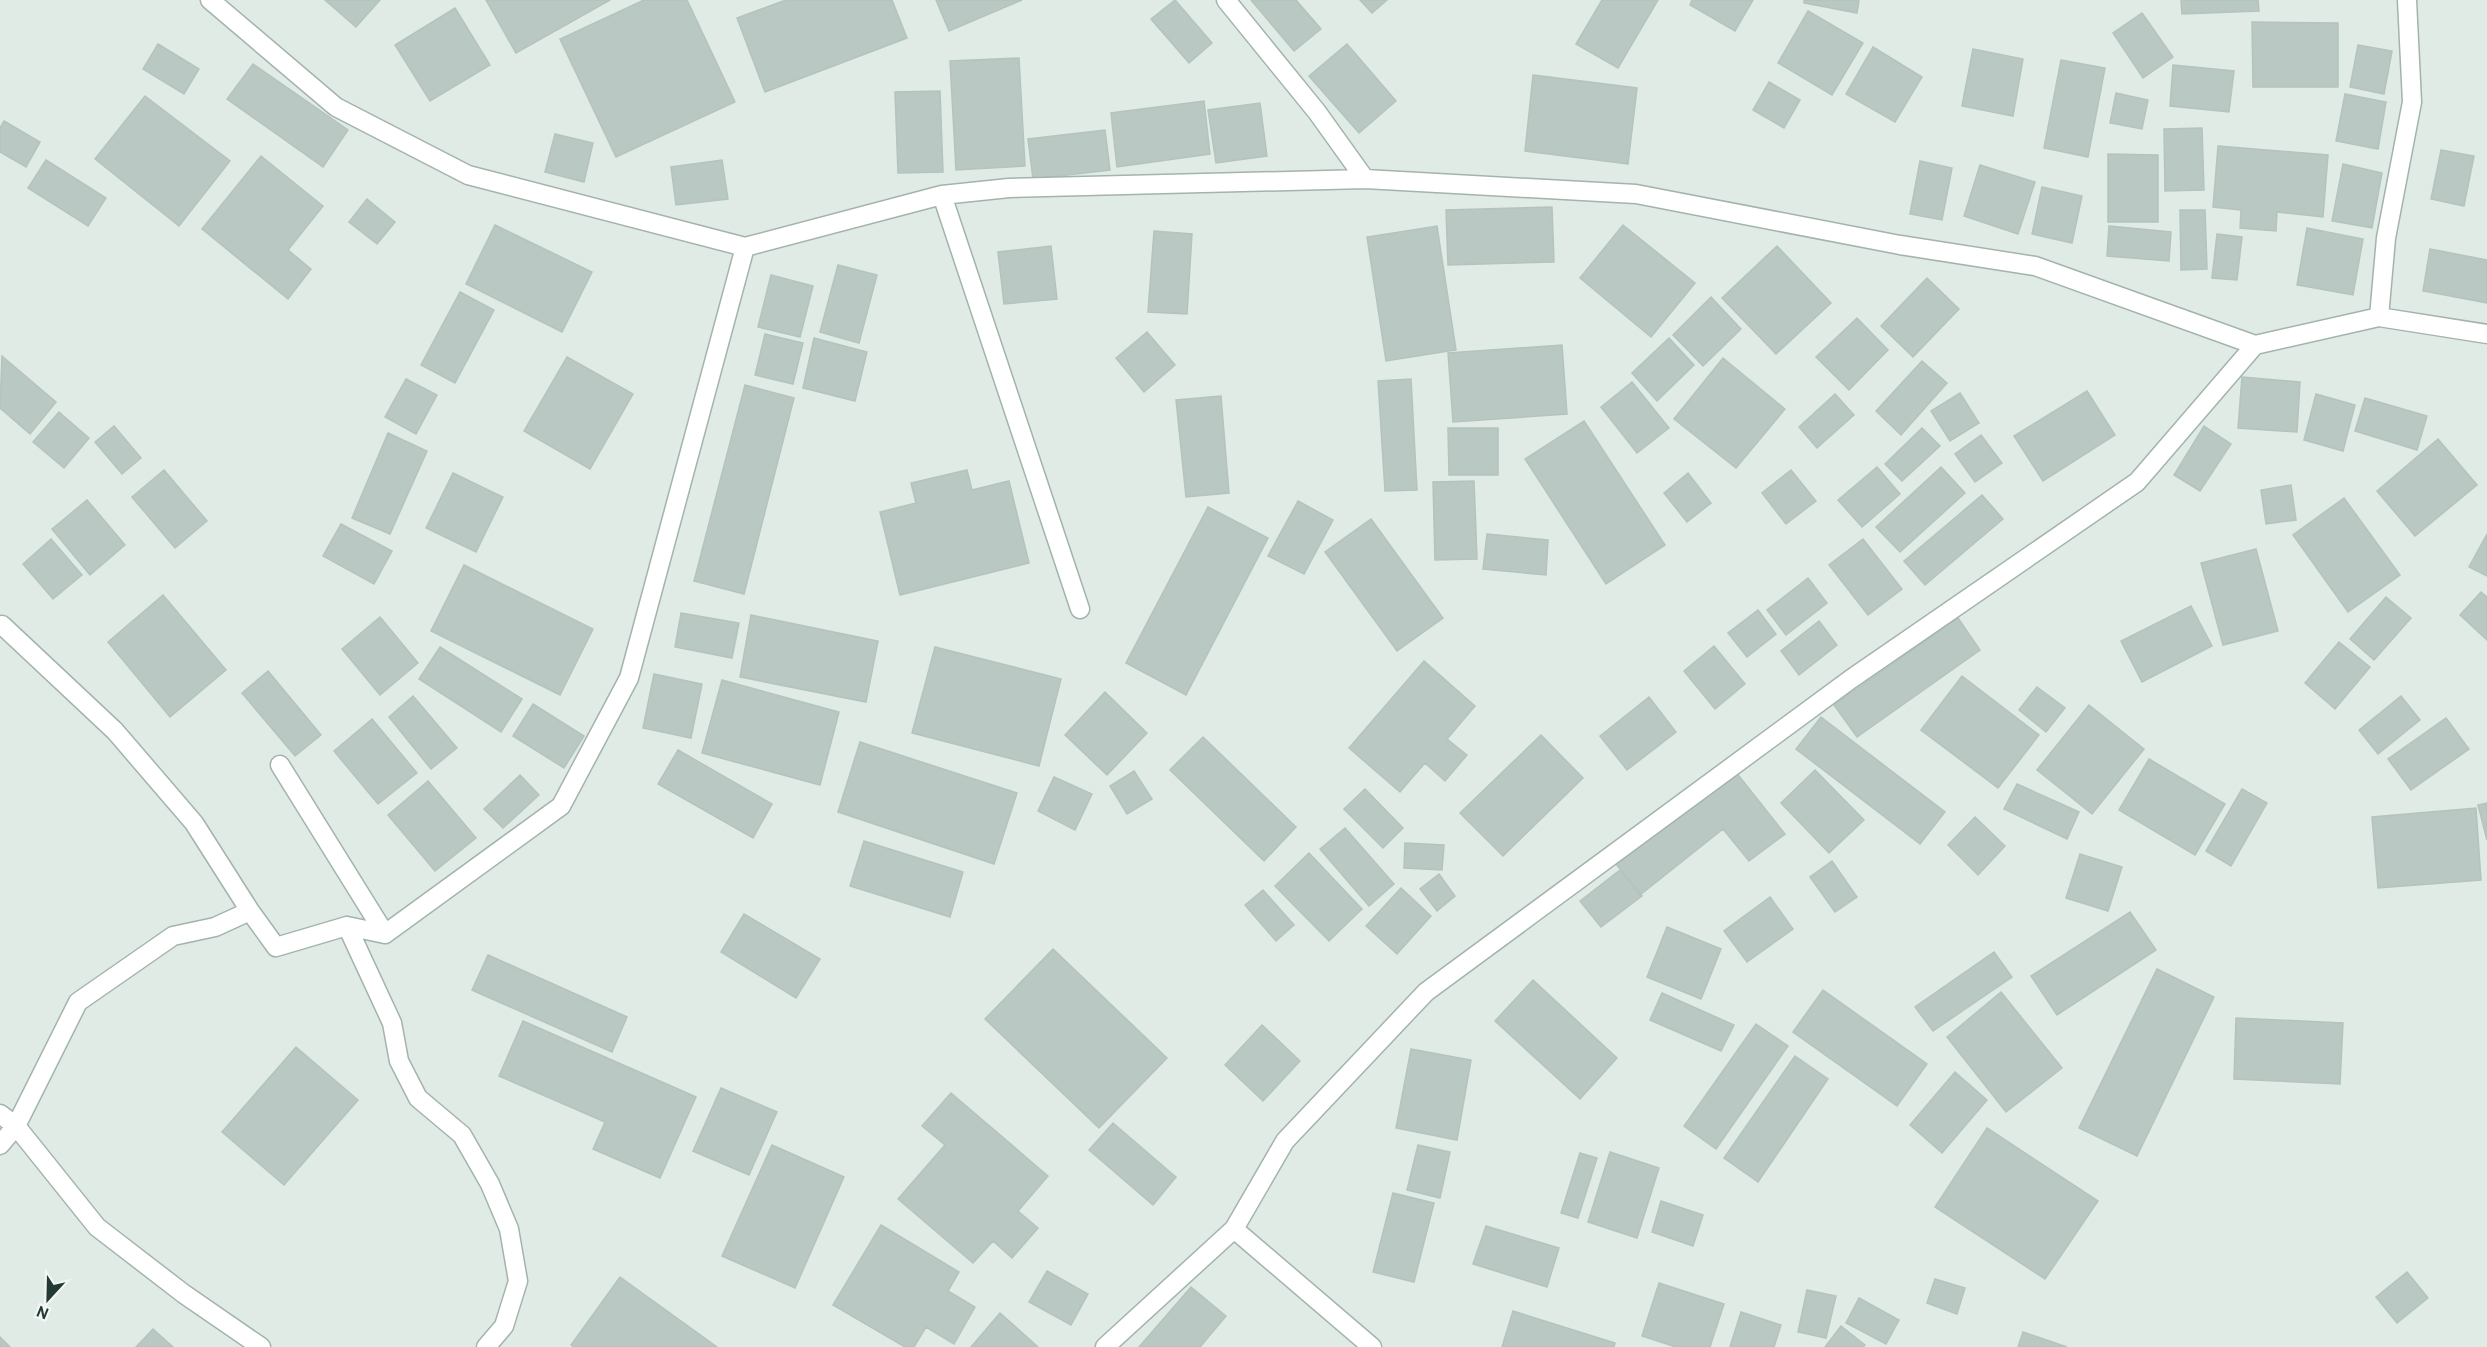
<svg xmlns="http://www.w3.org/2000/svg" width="2487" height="1347" font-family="Overpass,sans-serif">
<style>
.building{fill:#b9c8c2;stroke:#b3c4bd;stroke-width:1.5}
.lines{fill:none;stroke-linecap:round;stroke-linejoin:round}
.minor-casing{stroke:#a3b3ad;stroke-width:21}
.minor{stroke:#fff;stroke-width:18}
</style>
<rect width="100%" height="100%" fill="#e0ebe6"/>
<path class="building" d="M 325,0 L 380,0 L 356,27 Z
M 486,0 L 610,0 L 516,53 Z
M 644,0 L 687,0 L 735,102 L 616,157 L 560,39 Z
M 786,0 L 892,0 L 907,38 L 765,92 L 737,18 Z
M 936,0 L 1022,0 L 949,31 Z
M 1175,0 L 1212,43 L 1189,63 L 1151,19 Z
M 1251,0 L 1296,0 L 1321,29 L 1294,51 Z
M 1360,0 L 1387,0 L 1372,13 Z
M 1602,0 L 1658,0 L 1618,68 L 1576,44 Z
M 1692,0 L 1753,0 L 1735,31 L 1690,5 Z
M 1804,0 L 1859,0 L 1857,13 L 1804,3 Z
M 2181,0 L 2258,0 L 2259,11 L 2182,14 Z
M 455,8 L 490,65 L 430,101 L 395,45 Z
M 1808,11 L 1863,43 L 1832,95 L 1778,63 Z
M 2142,13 L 2173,57 L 2143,78 L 2113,33 Z
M 2252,22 L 2338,23 L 2338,87 L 2253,87 Z
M 158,44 L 199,69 L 184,94 L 143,69 Z
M 1347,44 L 1396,101 L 1359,133 L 1309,76 Z
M 2358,45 L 2392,51 L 2384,94 L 2350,87 Z
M 1873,47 L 1922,77 L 1895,122 L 1846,94 Z
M 1973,49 L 2023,59 L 2013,116 L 1962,106 Z
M 1019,58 L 1025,166 L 956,170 L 950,61 Z
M 2061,60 L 2105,68 L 2088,157 L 2044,148 Z
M 253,64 L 348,130 L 323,167 L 227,99 Z
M 2173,65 L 2234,71 L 2229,112 L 2170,106 Z
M 1533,75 L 1637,88 L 1628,164 L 1525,151 Z
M 1769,82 L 1800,100 L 1784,128 L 1753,110 Z
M 940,91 L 943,172 L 898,173 L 895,92 Z
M 2116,93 L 2148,100 L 2142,129 L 2110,123 Z
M 2345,94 L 2386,102 L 2378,149 L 2336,141 Z
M 145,96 L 230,161 L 179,226 L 95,159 Z
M 1204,101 L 1210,154 L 1117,167 L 1111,113 Z
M 1260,103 L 1267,156 L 1216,163 L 1208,110 Z
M 4,121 L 40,142 L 26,167 L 0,152 L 0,128 Z
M 2202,128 L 2204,190 L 2165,191 L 2164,129 Z
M 1105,130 L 1110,170 L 1033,179 L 1028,139 Z
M 555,134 L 593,143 L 584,182 L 545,172 Z
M 2218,146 L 2328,155 L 2323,217 L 2277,212 L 2276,231 L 2240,228 L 2241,210 L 2213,207 Z
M 2441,150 L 2474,156 L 2464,206 L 2431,199 Z
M 2108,154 L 2158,155 L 2158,222 L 2108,222 Z
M 261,156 L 323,206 L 288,250 L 311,269 L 288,299 L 202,229 Z
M 46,160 L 106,198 L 88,226 L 28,188 Z
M 722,160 L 728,199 L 676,205 L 671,167 Z
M 1920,161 L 1952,168 L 1942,220 L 1910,214 Z
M 2343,164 L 2382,173 L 2372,228 L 2332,221 Z
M 1980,165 L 2035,182 L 2018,234 L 1964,216 Z
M 2042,187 L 2082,196 L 2072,243 L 2032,234 Z
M 367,199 L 395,222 L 377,244 L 349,222 Z
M 1552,207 L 1554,262 L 1448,265 L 1446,210 Z
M 2180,210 L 2205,210 L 2207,269 L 2181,270 Z
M 495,225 L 592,272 L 562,332 L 466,284 Z
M 1623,225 L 1695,283 L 1651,337 L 1580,278 Z
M 1437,226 L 1456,350 L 1386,361 L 1367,237 Z
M 2109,226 L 2171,232 L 2169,261 L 2107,256 Z
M 2307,228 L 2363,239 L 2353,295 L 2297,285 Z
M 1154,231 L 1192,234 L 1187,314 L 1148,312 Z
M 2217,234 L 2242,237 L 2237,280 L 2212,278 Z
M 1051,246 L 1057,299 L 1004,304 L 998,252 Z
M 1777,246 L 1831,303 L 1776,354 L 1722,298 Z
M 2430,249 L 2487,260 L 2487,303 L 2423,291 Z
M 838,265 L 877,275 L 859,343 L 820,332 Z
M 771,275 L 813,286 L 800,337 L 758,327 Z
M 1927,278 L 1959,309 L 1913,357 L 1881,326 Z
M 460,292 L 494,310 L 455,383 L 421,365 Z
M 1711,297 L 1741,329 L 1703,366 L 1673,335 Z
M 1857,318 L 1888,350 L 1849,390 L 1816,357 Z
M 1147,332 L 1175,365 L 1144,392 L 1116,358 Z
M 765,334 L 803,343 L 793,384 L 755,375 Z
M 814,338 L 867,352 L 855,401 L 803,388 Z
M 1669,338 L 1694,365 L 1657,401 L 1632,373 Z
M 1562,345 L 1567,414 L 1453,422 L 1448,353 Z
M 2,356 L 56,402 L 30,434 L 0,408 Z
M 567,357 L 633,394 L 590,469 L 524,431 Z
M 1723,358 L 1785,409 L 1736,468 L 1674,419 Z
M 1922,361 L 1947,383 L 1901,435 L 1876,411 Z
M 2242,377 L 2300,382 L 2297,432 L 2238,428 Z
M 406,379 L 437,395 L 416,434 L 385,417 Z
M 1411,379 L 1417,490 L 1385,491 L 1378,381 Z
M 1632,382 L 1669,428 L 1637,453 L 1601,407 Z
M 745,385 L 794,398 L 744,594 L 694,581 Z
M 2087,391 L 2115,435 L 2043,481 L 2014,436 Z
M 1960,393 L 1979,423 L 1950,441 L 1931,411 Z
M 1835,394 L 1854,415 L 1817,448 L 1799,427 Z
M 2316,394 L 2355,405 L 2343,451 L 2304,440 Z
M 1221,396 L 1229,493 L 1186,497 L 1176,400 Z
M 2365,398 L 2427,416 L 2417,450 L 2355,431 Z
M 59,412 L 89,438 L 64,468 L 33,442 Z
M 1584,421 L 1665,545 L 1606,584 L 1525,459 Z
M 114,426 L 141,458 L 122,474 L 95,442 Z
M 2204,426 L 2231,444 L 2200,491 L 2174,475 Z
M 1448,428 L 1498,428 L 1498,475 L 1449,475 Z
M 1922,428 L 1940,446 L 1902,481 L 1885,464 Z
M 388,433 L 427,451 L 390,534 L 352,518 Z
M 1981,435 L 2002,463 L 1975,482 L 1955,454 Z
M 2438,439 L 2477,485 L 2415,536 L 2377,491 Z
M 1877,467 L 1900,494 L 1862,527 L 1838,500 Z
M 1941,467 L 1965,493 L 1900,552 L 1876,527 Z
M 164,470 L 207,521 L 175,548 L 132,497 Z
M 967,470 L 972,490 L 1009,481 L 1029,563 L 900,595 L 880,512 L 916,503 L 911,483 Z
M 1791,470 L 1816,501 L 1786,524 L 1762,493 Z
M 453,473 L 503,497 L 476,552 L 426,528 Z
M 1688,473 L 1711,503 L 1687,522 L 1664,493 Z
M 1474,481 L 1477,559 L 1435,560 L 1433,482 Z
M 2291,485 L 2296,520 L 2266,524 L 2261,490 Z
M 1982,495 L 2003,519 L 1925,585 L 1904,561 Z
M 2344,498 L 2400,575 L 2348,612 L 2293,535 Z
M 87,500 L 125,545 L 90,575 L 52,529 Z
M 1298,501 L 1333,520 L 1304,574 L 1268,556 Z
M 1208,507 L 1268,538 L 1186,695 L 1126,663 Z
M 1371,519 L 1443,618 L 1397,651 L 1325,552 Z
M 341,524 L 392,551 L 374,584 L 323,556 Z
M 1487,534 L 1548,540 L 1546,575 L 1483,569 Z
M 2487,534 L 2487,576 L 2469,567 Z
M 51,539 L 82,575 L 53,599 L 23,564 Z
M 1863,539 L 1902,589 L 1868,615 L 1829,565 Z
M 2256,549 L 2278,631 L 2223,645 L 2201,563 Z
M 464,565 L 593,629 L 560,695 L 431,631 Z
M 1808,578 L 1827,603 L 1786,635 L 1767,610 Z
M 2481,592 L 2487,597 L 2487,640 L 2460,615 Z
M 163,595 L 226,670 L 170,717 L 108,642 Z
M 2386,597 L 2411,618 L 2374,660 L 2350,639 Z
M 2191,606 L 2212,646 L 2142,682 L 2121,641 Z
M 1758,610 L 1776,634 L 1747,657 L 1728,633 Z
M 681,613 L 739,623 L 732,658 L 675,647 Z
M 751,615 L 878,641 L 866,702 L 740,677 Z
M 380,617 L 418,663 L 380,695 L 342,649 Z
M 1958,618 L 1980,650 L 1857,737 L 1834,705 Z
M 1819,621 L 1837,645 L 1799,675 L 1781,651 Z
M 2339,642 L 2370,667 L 2335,709 L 2305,683 Z
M 1714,646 L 1745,684 L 1715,709 L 1684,671 Z
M 440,647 L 522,699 L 501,732 L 419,679 Z
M 935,647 L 1061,679 L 1039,766 L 912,733 Z
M 1424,661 L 1475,706 L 1447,739 L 1467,755 L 1445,781 L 1425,763 L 1400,792 L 1349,748 Z
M 268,671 L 321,735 L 295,756 L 242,693 Z
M 654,674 L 702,684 L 691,738 L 643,728 Z
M 1962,676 L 2039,735 L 1998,788 L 1921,730 Z
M 722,680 L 839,712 L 820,785 L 702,753 Z
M 2037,687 L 2065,708 L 2046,732 L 2019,710 Z
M 1105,692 L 1147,733 L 1107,775 L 1065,735 Z
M 413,696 L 457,748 L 431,769 L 389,717 Z
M 2401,696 L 2420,720 L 2378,754 L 2359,730 Z
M 1649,697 L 1676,732 L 1627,770 L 1600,736 Z
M 533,704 L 584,736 L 564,768 L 513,736 Z
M 2089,705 L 2144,749 L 2092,814 L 2037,770 Z
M 1821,717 L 1945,812 L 1920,844 L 1796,749 Z
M 2446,718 L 2469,749 L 2411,790 L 2388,759 Z
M 372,719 L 417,773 L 378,804 L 334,751 Z
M 1541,735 L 1583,778 L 1503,856 L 1460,813 Z
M 1203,737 L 1296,827 L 1264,861 L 1170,770 Z
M 860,742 L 1017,793 L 994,864 L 838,812 Z
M 678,750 L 772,804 L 753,838 L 658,784 Z
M 2149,759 L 2225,804 L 2195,855 L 2119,810 Z
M 1815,770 L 1864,820 L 1829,853 L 1781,803 Z
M 1134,771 L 1152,799 L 1127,814 L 1110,786 Z
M 1735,771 L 1785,834 L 1749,861 L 1723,829 L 1640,895 L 1616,864 Z
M 520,775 L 539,795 L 503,828 L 484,809 Z
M 1054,777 L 1092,794 L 1075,830 L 1038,811 Z
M 428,781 L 476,838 L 435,871 L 388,815 Z
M 2017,784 L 2079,812 L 2067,839 L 2004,809 Z
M 1365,789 L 1403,828 L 1383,848 L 1344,809 Z
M 2242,789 L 2267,803 L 2231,866 L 2206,851 Z
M 2487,803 L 2487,840 L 2478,805 Z
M 2476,808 L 2481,880 L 2378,888 L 2372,817 Z
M 1975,817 L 2005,846 L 1978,875 L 1948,845 Z
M 1345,828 L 1394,884 L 1369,906 L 1320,849 Z
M 864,841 L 963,872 L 950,917 L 850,886 Z
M 1405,843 L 1444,845 L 1442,870 L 1404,868 Z
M 1309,853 L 1362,909 L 1329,941 L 1275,886 Z
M 2080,854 L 2122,867 L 2108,911 L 2066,898 Z
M 1832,861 L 1857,897 L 1835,912 L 1810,877 Z
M 1620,870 L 1642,896 L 1601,927 L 1580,901 Z
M 1439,874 L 1455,896 L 1437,911 L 1420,889 Z
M 1401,888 L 1431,916 L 1397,954 L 1366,926 Z
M 1263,890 L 1294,925 L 1276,941 L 1245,905 Z
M 1770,897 L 1793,929 L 1747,962 L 1724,931 Z
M 2130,912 L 2156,950 L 2057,1015 L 2031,976 Z
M 744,914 L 820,959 L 796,998 L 721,952 Z
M 1667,927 L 1721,949 L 1701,999 L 1647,977 Z
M 1053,949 L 1167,1058 L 1099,1128 L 985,1019 Z
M 1994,952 L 2012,977 L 1933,1031 L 1915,1007 Z
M 488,955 L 627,1017 L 612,1052 L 472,990 Z
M 2157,969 L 2214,997 L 2137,1156 L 2079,1128 Z
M 1533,980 L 1617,1058 L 1580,1099 L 1495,1021 Z
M 1823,990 L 1927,1064 L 1897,1106 L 1793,1032 Z
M 2001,992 L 2062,1068 L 2006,1112 L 1947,1037 Z
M 1662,993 L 1734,1025 L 1721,1051 L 1650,1020 Z
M 2236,1018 L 2343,1023 L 2340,1084 L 2234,1079 Z
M 523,1021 L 696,1097 L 660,1178 L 593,1149 L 605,1122 L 499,1076 Z
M 1756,1024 L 1788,1046 L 1716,1149 L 1684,1126 Z
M 1262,1025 L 1300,1061 L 1263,1101 L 1225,1065 Z
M 296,1047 L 358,1100 L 284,1185 L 222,1132 Z
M 1411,1049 L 1471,1060 L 1457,1140 L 1396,1128 Z
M 1795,1056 L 1828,1079 L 1758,1182 L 1724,1158 Z
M 1955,1072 L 1987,1100 L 1942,1153 L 1910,1125 Z
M 721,1088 L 777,1112 L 749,1175 L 693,1151 Z
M 951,1093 L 1048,1176 L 1018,1211 L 1038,1228 L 1012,1258 L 993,1241 L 973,1263 L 898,1199 L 945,1145 L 922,1126 Z
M 1113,1123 L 1176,1177 L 1153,1205 L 1089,1150 Z
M 1987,1128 L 2098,1201 L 2045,1279 L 1935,1207 Z
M 772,1145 L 844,1177 L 795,1288 L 722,1256 Z
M 1418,1145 L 1450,1152 L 1440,1198 L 1407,1190 Z
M 1610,1152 L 1659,1168 L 1637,1238 L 1588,1222 Z
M 1580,1153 L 1597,1158 L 1578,1218 L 1561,1213 Z
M 1393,1193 L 1434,1203 L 1414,1282 L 1373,1272 Z
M 1661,1201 L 1703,1215 L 1693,1246 L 1652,1232 Z
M 881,1225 L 959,1272 L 948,1291 L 975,1307 L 954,1344 L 926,1327 L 914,1347 L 905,1347 L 833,1305 Z
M 1486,1226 L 1559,1248 L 1547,1287 L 1473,1264 Z
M 1047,1271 L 1088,1294 L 1071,1325 L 1029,1302 Z
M 2407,1272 L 2428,1298 L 2397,1323 L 2376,1297 Z
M 620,1277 L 717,1347 L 574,1347 L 571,1345 Z
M 1935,1279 L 1965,1288 L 1957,1314 L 1927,1303 Z
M 1659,1283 L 1724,1304 L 1710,1347 L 1676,1347 L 1642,1336 Z
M 1191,1287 L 1226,1316 L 1200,1347 L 1139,1347 Z
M 1807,1290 L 1836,1296 L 1826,1338 L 1798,1332 Z
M 1859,1298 L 1899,1320 L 1886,1344 L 1846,1323 Z
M 1513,1311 L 1615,1343 L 1614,1347 L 1502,1347 Z
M 1741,1312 L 1781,1325 L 1774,1347 L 1730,1347 Z
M 1000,1313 L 1038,1347 L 971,1347 Z
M 1841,1326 L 1865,1345 L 1863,1347 L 1825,1347 Z
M 153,1329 L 173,1347 L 136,1347 Z
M 2023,1332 L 2067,1347 L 2018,1347 Z
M 0,1337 L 10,1347 L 0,1347 Z"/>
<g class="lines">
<g class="minor-casing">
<path id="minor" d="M 210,0 L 336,107 L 468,175 L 745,247 L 942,195 L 1009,188 L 1365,179 L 1636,194 L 1900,245 L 2035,266 L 2255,345 L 2379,317 L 2487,334
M 1226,0 L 1317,112 L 1365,179
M 942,195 L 1080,609
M 2379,317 L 2386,238 L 2412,102 L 2407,0
M 2,625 L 115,731 L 194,823 L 250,911
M 280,765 L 385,934
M 347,926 L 392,1023 L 399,1061 L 418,1098 L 462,1135 L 490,1184 L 509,1229 L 518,1281 L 504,1326 L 486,1347
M 0,1114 L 16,1126 L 97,1227 L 184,1294 L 261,1347
M 0,1145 L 16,1126 L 78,1002 L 173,936 L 215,927 L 250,911 L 276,947 L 347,926 L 385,934 L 561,806 L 629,678 L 745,247
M 1234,1229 L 1372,1347
M 1105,1347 L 1234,1229 L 1285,1141 L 1426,992 L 1851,679 L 2137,482 L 2255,345"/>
</g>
<use href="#minor" class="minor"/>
</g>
<g transform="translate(48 1299) rotate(202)" stroke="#f1f7f4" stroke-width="4.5" paint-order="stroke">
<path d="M0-4.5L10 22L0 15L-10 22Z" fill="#213b34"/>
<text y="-9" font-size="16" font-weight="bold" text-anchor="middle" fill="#213b34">N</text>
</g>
</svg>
